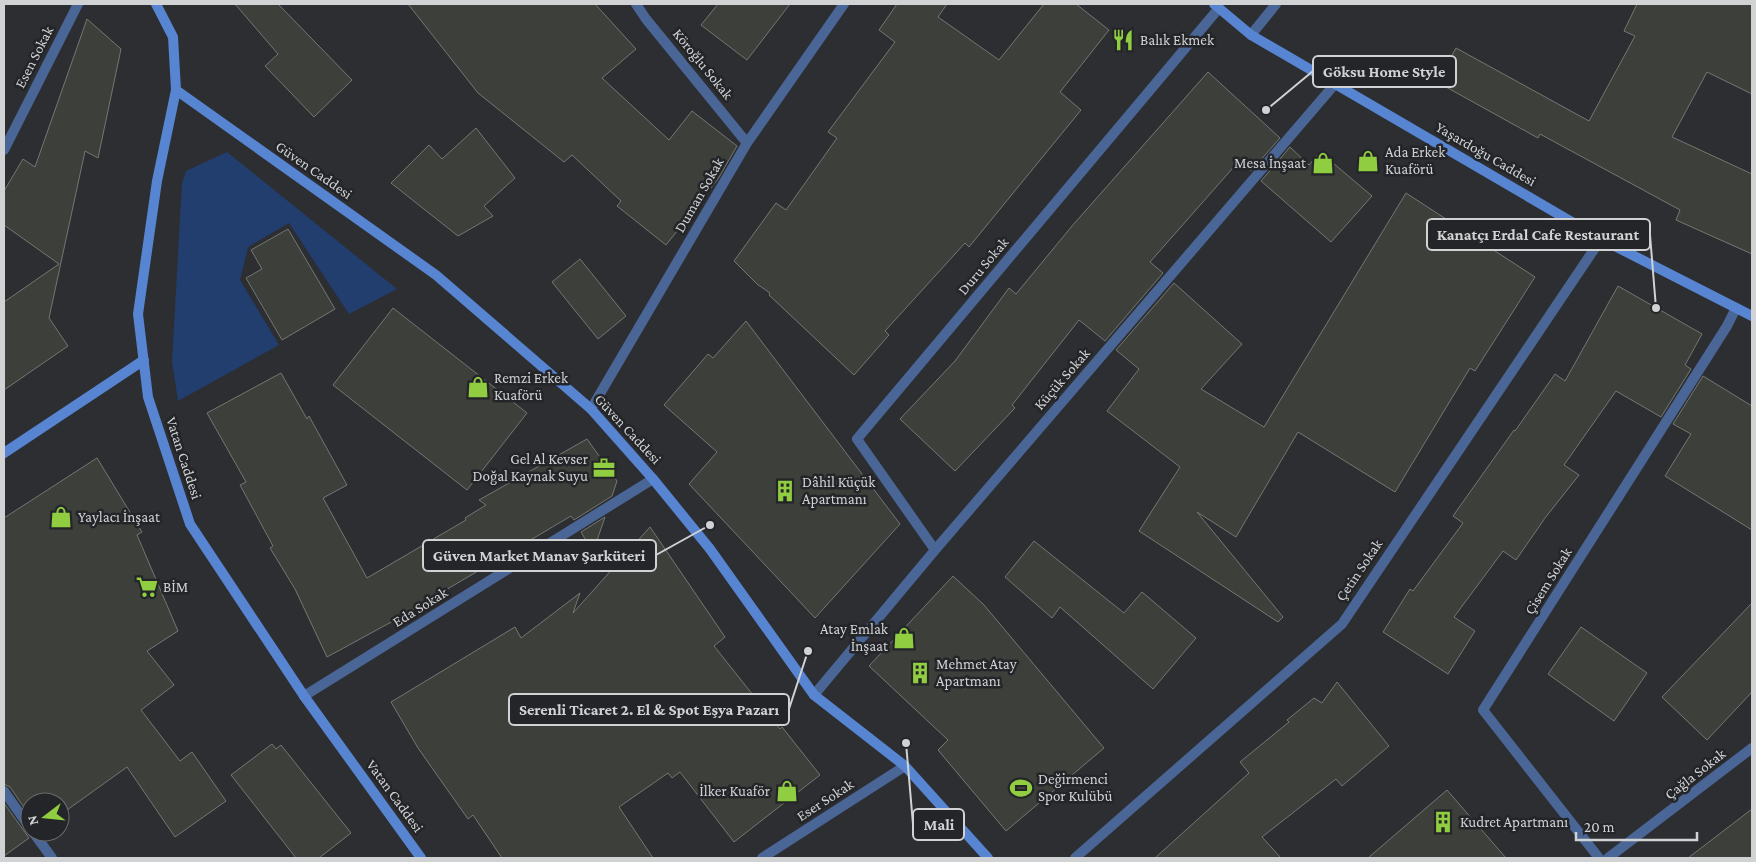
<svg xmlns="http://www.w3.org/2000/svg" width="1756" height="862" font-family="'Crimson Pro',serif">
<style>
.green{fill:#213e6e}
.building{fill:#3d3f3b;stroke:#757773}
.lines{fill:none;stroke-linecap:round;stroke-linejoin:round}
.street{stroke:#4a6696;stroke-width:10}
.secondary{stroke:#5785d1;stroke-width:10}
.labels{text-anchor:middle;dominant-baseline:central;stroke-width:5;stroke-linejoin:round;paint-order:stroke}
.poi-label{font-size:15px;fill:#d1d2d4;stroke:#232528;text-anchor:start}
.street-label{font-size:15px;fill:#d1d2d4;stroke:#232528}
.leader{fill:none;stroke:#d1d2d4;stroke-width:2}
.callout-dot{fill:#d1d2d4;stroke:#232528;stroke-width:2}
.callout{fill:#232528;stroke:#d1d2d4;stroke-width:2}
.callout-label{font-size:16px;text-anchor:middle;font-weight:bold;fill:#d1d2d4}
</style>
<rect width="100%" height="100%" fill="#2d2e32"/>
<path class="green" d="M 227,152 L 397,289 L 349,314 L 289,223 L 248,247 L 240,280 L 279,345 L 178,401 L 172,362 L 182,183 L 186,171 Z"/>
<path class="building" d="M 235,4 L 278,4 L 352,80 L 314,117 L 265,66 L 278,54 Z
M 408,4 L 595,4 L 636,49 L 602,78 L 669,140 L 692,111 L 737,146 L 718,179 L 666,245 L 617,206 L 621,201 L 572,155 L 564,162 L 478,93 Z
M 718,4 L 790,4 L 747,60 L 701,25 Z
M 897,4 L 947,4 L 938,17 L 999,60 L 1044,4 L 1076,4 L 1109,30 L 1060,92 L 1081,110 L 969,247 L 965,243 L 885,331 L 889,335 L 854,375 L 769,295 L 770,293 L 757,284 L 734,261 L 776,203 L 786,210 L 837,138 L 828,132 L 895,42 L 879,30 Z
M 1637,4 L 1752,4 L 1752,94 L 1707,72 L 1672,137 L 1752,174 L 1752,254 L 1676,220 L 1680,210 L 1540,134 L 1538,138 L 1437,82 L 1456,48 L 1589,121 L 1635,36 L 1624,31 Z
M 87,19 L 121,49 L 98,158 L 85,151 L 49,318 L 68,346 L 4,390 L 4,302 L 59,264 L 4,225 L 4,191 L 23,159 L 35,167 Z
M 1208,72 L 1280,138 L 1251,171 L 1239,161 L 1150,262 L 1163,273 L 1105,341 L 1079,320 L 1012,405 L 1015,408 L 955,471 L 900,419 L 955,361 L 1009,288 L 1016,294 L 1072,226 Z
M 476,128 L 515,178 L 484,206 L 493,216 L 458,236 L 391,183 L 429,145 L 442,159 Z
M 1290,147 L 1309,165 L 1320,152 L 1372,196 L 1331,242 L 1261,181 Z
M 1406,193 L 1535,277 L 1475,371 L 1470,368 L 1395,492 L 1298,432 L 1236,537 L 1197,512 L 1283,617 L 1278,622 L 1139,531 L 1180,467 L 1107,411 L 1139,369 L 1116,350 L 1174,283 L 1242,344 L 1201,389 L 1264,427 Z
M 288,229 L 335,309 L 282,340 L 246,278 L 262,269 L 251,250 Z
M 580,259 L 626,316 L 598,339 L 552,282 Z
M 1618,286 L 1702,334 L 1685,365 L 1691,369 L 1661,417 L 1616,391 L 1564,465 L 1579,475 L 1545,518 L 1516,560 L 1503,551 L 1454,617 L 1475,631 L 1448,674 L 1383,632 L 1410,589 L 1413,591 L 1463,523 L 1453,516 L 1514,430 L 1515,431 L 1555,374 L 1565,381 Z
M 393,308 L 527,413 L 467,490 L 333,385 Z
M 746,321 L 900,524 L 815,618 L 689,484 L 717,452 L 664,405 L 708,354 L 713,358 Z
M 281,373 L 307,419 L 309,416 L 347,485 L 323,498 L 367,578 L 466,520 L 465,518 L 486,505 L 479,500 L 587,439 L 617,481 L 612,496 L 574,520 L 571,516 L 395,620 L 327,657 L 295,589 L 270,548 L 273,546 L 240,485 L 246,482 L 207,413 Z
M 1703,376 L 1752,406 L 1752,530 L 1665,476 L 1691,434 L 1673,424 Z
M 97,458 L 142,532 L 137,535 L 178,631 L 147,651 L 174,685 L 141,710 L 180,761 L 192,752 L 226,801 L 175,837 L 127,767 L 60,815 L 60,802 L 30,802 L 30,816 L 10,787 L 4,784 L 4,518 Z
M 605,517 L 593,552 L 581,532 Z
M 650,527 L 725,637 L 714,646 L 780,729 L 782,727 L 820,775 L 734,842 L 680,772 L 672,778 L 668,773 L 619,807 L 653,858 L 502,858 L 473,815 L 468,819 L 444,785 L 418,748 L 391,702 L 515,627 L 521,638 L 580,593 L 573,613 Z
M 1034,541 L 1124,613 L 1142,592 L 1196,638 L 1153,689 L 1060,607 L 1052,618 L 1005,577 Z
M 953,576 L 984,605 L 1104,748 L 1006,831 L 938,750 L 948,740 L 869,666 Z
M 1752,603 L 1752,692 L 1707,740 L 1662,697 Z
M 1581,627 L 1647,673 L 1614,721 L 1548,674 Z
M 1337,682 L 1389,746 L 1342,786 L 1336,779 L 1262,837 L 1281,858 L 1155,858 L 1249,773 L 1240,762 L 1289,722 L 1287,720 L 1314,698 L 1322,703 Z
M 272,744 L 276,749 L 281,745 L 351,833 L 319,858 L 296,858 L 231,775 Z
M 1447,790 L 1506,858 L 1368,858 Z
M 4,803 L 29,838 L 4,856 Z
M 1752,809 L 1752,858 L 1688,858 Z"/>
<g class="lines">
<path class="street" d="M 636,4 L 646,19 L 747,143
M 1251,35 L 1276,4
M 4,150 L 78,4
M 591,409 L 747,143 L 844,4
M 935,550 L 857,439 L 1219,8
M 814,695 L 935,550 L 1335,84
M 304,696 L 653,479
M 4,791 L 30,828
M 33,832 L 52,858
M 762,858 L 905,766
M 1075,858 L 1342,624 L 1601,239
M 1599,858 L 1483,710 L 1727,326 L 1736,308
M 1608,858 L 1752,748"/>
<path class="secondary" d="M 156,4 L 173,37 L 176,90 L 157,181 L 138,314 L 148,397 L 190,524 L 304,696 L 421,858
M 1214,4 L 1251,35 L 1601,239 L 1752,316
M 176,90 L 436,275 L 591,409 L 653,479 L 710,549 L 814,695 L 905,766 L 988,858
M 4,453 L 144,360"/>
</g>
<defs>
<g id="restaurant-bare" transform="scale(1.725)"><path d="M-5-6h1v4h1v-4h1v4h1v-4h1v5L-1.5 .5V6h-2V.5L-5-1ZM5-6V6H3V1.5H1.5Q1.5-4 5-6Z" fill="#91cd40" stroke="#232528" stroke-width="2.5" paint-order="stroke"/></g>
<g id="shop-bare" transform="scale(1.725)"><path d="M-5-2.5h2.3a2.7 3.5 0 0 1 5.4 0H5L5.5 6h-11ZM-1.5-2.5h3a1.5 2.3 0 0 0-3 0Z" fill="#91cd40" stroke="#232528" stroke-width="2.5" paint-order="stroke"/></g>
<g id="office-bare" transform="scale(1.725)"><path d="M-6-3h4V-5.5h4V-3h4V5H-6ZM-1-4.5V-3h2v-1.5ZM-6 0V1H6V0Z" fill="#91cd40" stroke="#232528" stroke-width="2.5" paint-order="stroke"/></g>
<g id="building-bare" transform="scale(1.725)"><path d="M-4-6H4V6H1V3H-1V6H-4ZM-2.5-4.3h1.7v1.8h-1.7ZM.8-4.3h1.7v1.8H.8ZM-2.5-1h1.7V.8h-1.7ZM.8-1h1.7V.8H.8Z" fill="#91cd40" stroke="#232528" stroke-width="2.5" paint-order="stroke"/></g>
<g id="supermarket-bare" transform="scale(1.725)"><path d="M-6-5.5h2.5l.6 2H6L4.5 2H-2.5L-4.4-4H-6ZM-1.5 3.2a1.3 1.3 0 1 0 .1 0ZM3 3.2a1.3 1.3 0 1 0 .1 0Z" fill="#91cd40" stroke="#232528" stroke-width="2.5" paint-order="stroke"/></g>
<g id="stadium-bare" transform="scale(1.725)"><path d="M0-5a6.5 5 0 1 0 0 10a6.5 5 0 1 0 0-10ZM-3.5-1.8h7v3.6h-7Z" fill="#91cd40" stroke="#232528" stroke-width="2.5" paint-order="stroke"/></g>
</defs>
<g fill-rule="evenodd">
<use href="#restaurant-bare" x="1123" y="40"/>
<use href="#shop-bare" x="1368" y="161"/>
<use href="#shop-bare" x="1323" y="163"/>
<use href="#shop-bare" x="478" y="387"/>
<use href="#office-bare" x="604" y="468"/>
<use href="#building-bare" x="785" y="491"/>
<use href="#shop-bare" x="61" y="517"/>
<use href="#supermarket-bare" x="147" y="587"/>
<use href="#shop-bare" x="904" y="638"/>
<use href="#building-bare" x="920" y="673"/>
<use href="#stadium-bare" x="1021" y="788"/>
<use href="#shop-bare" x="787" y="791"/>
<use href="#building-bare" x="1443" y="822"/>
</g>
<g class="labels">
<g class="poi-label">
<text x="1140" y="40">Balık Ekmek</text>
<text x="1385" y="152">Ada Erkek<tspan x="1385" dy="17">Kuaförü</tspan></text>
<text x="1306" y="163" text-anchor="end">Mesa İnşaat</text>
<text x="494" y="378">Remzi Erkek<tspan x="494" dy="17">Kuaförü</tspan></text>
<text x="588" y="459" text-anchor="end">Gel Al Kevser<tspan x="588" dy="17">Doğal Kaynak Suyu</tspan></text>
<text x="802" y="482">Dâhil Küçük<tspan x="802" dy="17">Apartmanı</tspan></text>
<text x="78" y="517">Yaylacı İnşaat</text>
<text x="163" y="587">BİM</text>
<text x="888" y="629" text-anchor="end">Atay Emlak<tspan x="888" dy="17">İnşaat</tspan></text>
<text x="936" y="664">Mehmet Atay<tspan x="936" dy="17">Apartmanı</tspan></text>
<text x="1038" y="779">Değirmenci<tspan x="1038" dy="17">Spor Kulübü</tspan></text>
<text x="770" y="791" text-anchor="end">İlker Kuaför</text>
<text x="1460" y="822">Kudret Apartmanı</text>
</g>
<g class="street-label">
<text transform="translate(34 57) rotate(-63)">Esen Sokak</text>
<text transform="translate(703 64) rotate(51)">Köroğlu Sokak</text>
<text transform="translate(1486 154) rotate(30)">Yaşardoğu Caddesi</text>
<text transform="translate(314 170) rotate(35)">Güven Caddesi</text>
<text transform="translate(699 195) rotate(-60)">Duman Sokak</text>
<text transform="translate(983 266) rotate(-50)">Duru Sokak</text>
<text transform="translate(1062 379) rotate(-49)">Küçük Sokak</text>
<text transform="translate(628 429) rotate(47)">Güven Caddesi</text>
<text transform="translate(184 458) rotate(72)">Vatan Caddesi</text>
<text transform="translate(1359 570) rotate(-56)">Çetin Sokak</text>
<text transform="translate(1548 581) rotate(-58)">Çisem Sokak</text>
<text transform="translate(420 607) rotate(-32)">Eda Sokak</text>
<text transform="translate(1695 774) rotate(-38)">Çağla Sokak</text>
<text transform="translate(395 796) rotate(54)">Vatan Caddesi</text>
<text transform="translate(825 800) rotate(-33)">Eser Sokak</text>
</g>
</g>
<path class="leader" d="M1266 110L1313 71M1656 308L1650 235M710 525L656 555M808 651L789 709M906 743L913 824"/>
<g class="callout-dot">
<circle cx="1266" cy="110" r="5"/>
<circle cx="1656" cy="308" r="5"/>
<circle cx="710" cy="525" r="5"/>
<circle cx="808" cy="651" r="5"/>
<circle cx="906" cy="743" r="5"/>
</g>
<g class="callout">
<rect x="1313" y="56" width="143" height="31" rx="5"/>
<rect x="1427" y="219" width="223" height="31" rx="5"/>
<rect x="423" y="540" width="233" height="31" rx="5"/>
<rect x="509" y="694" width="280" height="31" rx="5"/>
<rect x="913" y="809" width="51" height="31" rx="5"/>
</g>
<g class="callout-label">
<text x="1384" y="77">Göksu Home Style</text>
<text x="1538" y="240">Kanatçı Erdal Cafe Restaurant</text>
<text x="539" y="561">Güven Market Manav Şarküteri</text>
<text x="649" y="715">Serenli Ticaret 2. El &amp; Spot Eşya Pazarı</text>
<text x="939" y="830">Mali</text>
</g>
<rect width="1756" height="862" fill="none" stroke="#d1d2d4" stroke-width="10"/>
<g transform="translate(45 817) rotate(254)"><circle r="24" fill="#232528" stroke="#696a6d"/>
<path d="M0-4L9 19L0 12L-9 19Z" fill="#91cd40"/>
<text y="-8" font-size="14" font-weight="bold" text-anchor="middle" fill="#d1d2d4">N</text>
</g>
<path d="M1576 832v8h121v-8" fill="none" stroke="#d1d2d4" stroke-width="2.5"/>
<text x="1584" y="832" font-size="15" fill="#d1d2d4" stroke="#232528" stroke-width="4" paint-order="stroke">20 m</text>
</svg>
